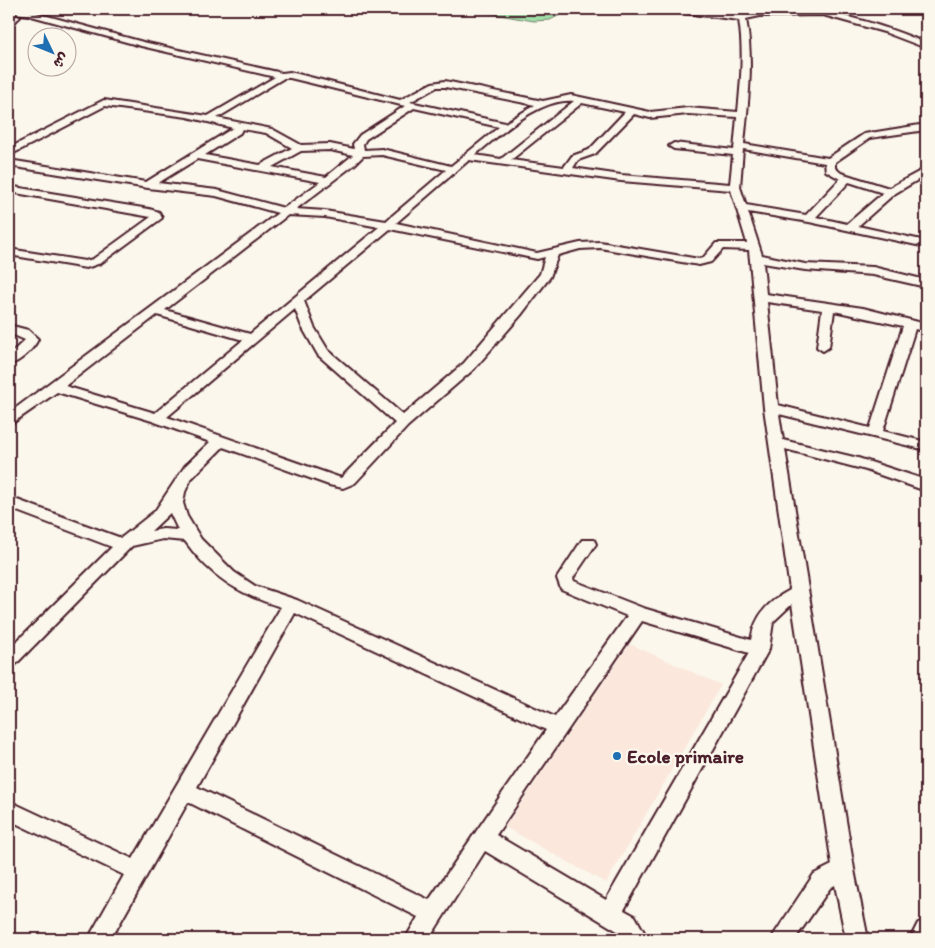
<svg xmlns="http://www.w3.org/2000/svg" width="935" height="948" font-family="Itim,'Playpen Sans Arabic',sans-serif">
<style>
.built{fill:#fbe7db}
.green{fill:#9fdea7;stroke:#747e69}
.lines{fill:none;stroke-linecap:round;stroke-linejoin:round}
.minor-casing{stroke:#4a1f2b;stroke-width:4}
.minor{fill:#fbf7ec;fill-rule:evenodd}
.poi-dot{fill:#1f6fb2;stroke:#fbf7ec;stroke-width:2}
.labels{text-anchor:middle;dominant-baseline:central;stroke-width:4.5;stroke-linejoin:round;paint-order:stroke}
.near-poi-label{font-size:19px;font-weight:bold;fill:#4a1f2b;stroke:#fbf7ec;text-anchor:start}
</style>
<rect width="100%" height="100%" fill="#fbf7ec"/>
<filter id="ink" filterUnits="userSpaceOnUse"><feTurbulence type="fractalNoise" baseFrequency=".02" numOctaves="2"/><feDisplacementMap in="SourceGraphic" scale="10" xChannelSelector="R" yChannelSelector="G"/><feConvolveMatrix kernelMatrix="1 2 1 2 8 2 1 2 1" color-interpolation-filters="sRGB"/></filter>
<g filter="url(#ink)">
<path class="built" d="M 630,644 L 721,685 L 606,883 L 505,827 Z"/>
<path class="green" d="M 572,9 L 550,20 L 534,21 L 470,10 Z"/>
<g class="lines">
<g class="minor-casing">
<path id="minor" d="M 9,9 L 29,11 L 143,42 L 282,73 L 290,72 L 400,100 L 432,83 L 445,81 L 543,101 L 571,95 L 650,112 L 688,108 L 738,112 C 741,81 744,51 739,20 L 669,11 L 665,9 L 685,9 L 740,15 L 744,9 L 752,9 L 748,14 C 809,1 870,20 926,43 L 926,48 L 884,32 L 823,15 L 760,16 L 746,19 C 754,61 748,102 744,144 L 828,158 L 864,134 L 926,124 L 926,130 L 870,138 L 835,162 L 835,168 L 841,173 L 889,188 L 926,168 L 926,175 L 894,194 L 858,226 L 926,241 L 926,247 L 809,222 L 748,212 L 762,255 L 805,264 L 873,267 L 926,280 L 926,287 L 873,275 L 805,270 L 763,263 L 766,294 L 863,308 L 926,324 L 926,332 L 915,329 L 883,431 L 926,442 L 926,450 L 779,414 L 783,440 L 858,458 L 926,480 L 926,491 L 866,470 L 785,449 L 855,875 L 868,939 L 846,939 L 835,885 L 830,888 L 795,939 L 771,939 L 814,874 L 832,865 L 792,604 L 773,622 L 769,649 L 624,910 L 635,916 L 648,939 L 624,939 L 619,932 L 485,851 L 429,939 L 405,939 L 418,917 L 188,802 L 111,939 L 88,939 L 124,875 L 9,820 L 9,801 L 133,859 L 281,607 C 240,595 210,576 185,541 L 163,539 L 132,546 L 15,665 L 9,667 L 9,649 L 112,547 L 9,508 L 9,497 L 121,538 L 155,511 L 185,466 L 210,442 L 152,421 L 57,392 L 14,422 L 9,423 L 9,413 L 278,213 L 216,196 L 148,188 L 9,166 L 9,160 L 146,182 L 233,128 L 187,117 L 105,106 L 12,154 L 9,155 L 9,148 L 104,100 L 208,116 L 275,77 L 141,46 L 28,15 L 9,12 ZM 284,78 L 290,78 L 405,106 L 360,135 L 353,144 L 354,149 L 330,144 L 301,145 L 272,129 L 217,118 ZM 437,87 L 445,87 L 535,105 L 505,123 L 410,102 ZM 574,101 L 501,159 L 475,155 C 499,135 541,97 574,101 ZM 582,103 L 625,112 L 589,150 L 572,156 L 564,167 L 511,160 ZM 414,108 L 499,127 L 451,166 L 382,149 L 364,150 L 363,144 L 366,139 ZM 634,114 L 650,118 L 688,114 L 737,117 L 734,150 L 674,143 L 669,146 L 674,149 L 733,155 L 730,184 L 621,175 L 573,168 L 578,160 L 595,154 ZM 242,129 L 266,133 L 292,148 L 260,165 L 205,155 L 240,133 ZM 743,149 L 825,163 L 826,171 L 840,179 L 806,215 L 746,205 L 740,187 ZM 330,150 L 353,155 L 326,177 L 272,167 L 301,151 ZM 382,155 L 446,170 L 386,221 L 325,211 L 296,209 L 355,164 L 363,156 ZM 197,159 L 320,182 L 284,208 L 217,190 L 158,183 ZM 469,160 L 621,181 L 731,190 L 747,243 L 716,243 L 703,258 L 699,259 L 600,242 L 580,243 L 537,253 L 396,223 ZM 849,182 L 883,193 L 847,224 L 816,217 ZM 288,215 L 325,217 L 379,227 L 250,334 L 165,310 ZM 390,229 L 537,259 L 545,257 L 540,274 L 464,363 L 403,415 L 328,350 L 314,327 L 304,301 ZM 600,248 L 699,265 L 711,262 L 723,249 L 749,250 L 764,408 L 790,590 C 769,601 755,615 751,640 L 643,608 L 574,581 L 573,578 L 596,544 L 594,540 L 582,540 L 557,578 L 561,589 L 627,616 L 555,717 L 297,600 L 255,586 L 234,572 L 201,539 L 187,516 L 183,503 L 185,492 L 191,479 L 223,447 L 329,485 L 343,488 L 355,483 L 408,426 L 474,369 L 521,315 L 550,277 L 558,255 L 580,249 ZM 767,302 L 822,310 L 817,347 L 823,351 L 829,347 L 834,311 L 903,326 L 870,428 L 778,405 ZM 295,309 L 302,327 L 318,355 L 395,423 L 341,478 L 167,417 ZM 157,315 L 243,340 L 155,413 L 65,386 ZM 170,513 L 178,530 L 163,529 L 151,531 ZM 295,613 L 546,730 L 429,900 L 197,787 ZM 642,621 L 749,653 L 606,900 L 496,835 Z
M 9,13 L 20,17 L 9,27 L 11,18 L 9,17 Z
M 14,187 L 149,209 L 159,212 L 162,218 L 101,263 L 86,268 L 9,255 L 9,249 L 85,261 L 93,259 L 151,217 L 10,192 L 10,188 Z
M 9,325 L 28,330 L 38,339 C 34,349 20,362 9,365 L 9,355 L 25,340 L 9,333 Z
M 926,920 L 926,939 L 910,939 L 918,923 Z"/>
</g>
<use href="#minor" class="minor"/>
</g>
</g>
<circle class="poi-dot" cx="617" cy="756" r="5"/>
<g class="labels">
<g class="near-poi-label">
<text x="627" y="756">Ecole primaire</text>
</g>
</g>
<rect width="935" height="948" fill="none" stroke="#fbf7ec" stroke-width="30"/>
<rect x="15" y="15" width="905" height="918" fill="none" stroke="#4a1f2b" stroke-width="2" filter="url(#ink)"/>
<g transform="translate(52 52) rotate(133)"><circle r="24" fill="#fbf7ec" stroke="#b4a19f"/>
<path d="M0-4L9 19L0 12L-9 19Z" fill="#1f6fb2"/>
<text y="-8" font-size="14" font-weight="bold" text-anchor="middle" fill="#4a1f2b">ش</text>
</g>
</svg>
